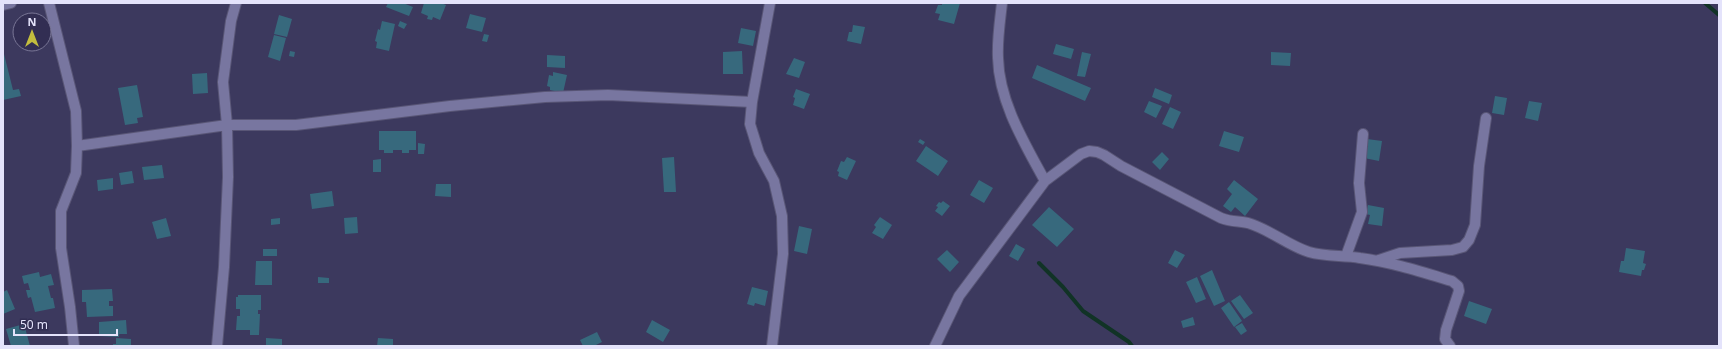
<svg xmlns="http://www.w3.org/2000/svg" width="1722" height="349" font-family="'Noto Sans',sans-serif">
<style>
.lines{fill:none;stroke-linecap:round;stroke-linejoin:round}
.stream{stroke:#113326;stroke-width:4}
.building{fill:#37697d}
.minor-casing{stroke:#595676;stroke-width:12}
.minor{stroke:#7876a0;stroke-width:10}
</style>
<rect width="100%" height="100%" fill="#3c395e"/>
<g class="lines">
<path class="stream" d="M 1705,3 L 1719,15
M 1039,263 L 1063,287 L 1083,311 L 1129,342 L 1132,346"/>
</g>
<path class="building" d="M 388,3 L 403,3 L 413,7 L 409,16 L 386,7 Z
M 424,3 L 441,3 L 446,5 L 440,20 L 433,17 L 432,20 L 427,19 L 428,16 L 421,13 Z
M 942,3 L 960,3 L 954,24 L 938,20 L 940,14 L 935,13 L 938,5 L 942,5 Z
M 470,14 L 486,18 L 482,32 L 466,28 Z
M 279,15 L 292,19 L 287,37 L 274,34 Z
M 382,21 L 395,24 L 389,51 L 376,48 L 377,42 L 375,41 L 378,29 L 380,30 Z
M 400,21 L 407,24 L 404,29 L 398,26 Z
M 853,25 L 865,27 L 861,44 L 847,41 L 849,32 L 852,32 Z
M 741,28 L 756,31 L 753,46 L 738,43 Z
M 484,34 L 489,35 L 487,42 L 482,41 Z
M 274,35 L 286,38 L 280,61 L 268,57 Z
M 1056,44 L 1074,49 L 1071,59 L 1053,54 Z
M 290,51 L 295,52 L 294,57 L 289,56 Z
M 742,51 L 743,74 L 723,74 L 723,52 Z
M 1082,52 L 1091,54 L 1085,77 L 1077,76 Z
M 1271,52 L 1291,53 L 1290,66 L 1271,65 Z
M 4,54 L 13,90 L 19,89 L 21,96 L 3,100 Z
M 547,55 L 565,56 L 565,68 L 547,67 Z
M 794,58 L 805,62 L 799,78 L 786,74 Z
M 1037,65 L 1091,88 L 1085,101 L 1032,78 Z
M 553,72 L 567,75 L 563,93 L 550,90 L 550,87 L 547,86 L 549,75 L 553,76 Z
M 207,73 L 208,93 L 193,94 L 192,74 Z
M 137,85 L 143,117 L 137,118 L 138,123 L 125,125 L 118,88 Z
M 1155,88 L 1172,95 L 1169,104 L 1152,97 Z
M 796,89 L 810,94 L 804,109 L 793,105 L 795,98 L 793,97 Z
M 1495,96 L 1507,98 L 1504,115 L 1492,113 Z
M 1149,101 L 1162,106 L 1156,118 L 1144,112 Z
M 1529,101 L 1542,103 L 1538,121 L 1525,118 Z
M 1170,107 L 1181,112 L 1173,129 L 1162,124 Z
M 379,131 L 416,131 L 416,150 L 409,150 L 409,153 L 402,153 L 402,150 L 393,150 L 393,153 L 384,153 L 384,150 L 379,150 Z
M 1224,131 L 1244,137 L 1239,152 L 1219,146 Z
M 920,139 L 925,142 L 923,145 L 918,142 Z
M 1367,139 L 1382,141 L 1379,161 L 1364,158 Z
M 418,143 L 425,144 L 424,154 L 418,154 Z
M 926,146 L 948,161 L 938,176 L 916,161 Z
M 1162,152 L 1169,159 L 1160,170 L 1152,162 Z
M 674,157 L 676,192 L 664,192 L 662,158 Z
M 847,157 L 856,161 L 847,180 L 838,176 L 839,172 L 837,171 L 841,161 L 844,162 Z
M 381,159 L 381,172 L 373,172 L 373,160 Z
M 162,165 L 164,178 L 144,180 L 142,167 Z
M 132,171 L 134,183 L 121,185 L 119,173 Z
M 113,178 L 113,189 L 98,191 L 97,180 Z
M 979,180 L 993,188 L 984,203 L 970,195 Z
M 1234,180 L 1258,199 L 1245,216 L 1235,207 L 1231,212 L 1223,206 L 1232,194 L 1227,189 Z
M 436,184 L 451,184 L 451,197 L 435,196 Z
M 332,191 L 334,206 L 312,209 L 310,194 Z
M 943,201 L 950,206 L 942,216 L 935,211 L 938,207 L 936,206 L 939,202 L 941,203 Z
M 1368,205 L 1384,208 L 1382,226 L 1368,224 L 1370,215 L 1366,214 Z
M 1049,207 L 1074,229 L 1057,247 L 1032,225 Z
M 357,217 L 358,233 L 345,234 L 344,218 Z
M 880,217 L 892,225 L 883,239 L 872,233 L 876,227 L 874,225 Z
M 166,218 L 171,236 L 157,239 L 152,222 Z
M 280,218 L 280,224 L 271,225 L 271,219 Z
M 799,226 L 812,229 L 807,254 L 794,251 Z
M 1016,244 L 1025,249 L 1018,261 L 1009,256 Z
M 1626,248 L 1645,251 L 1643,263 L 1646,264 L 1644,270 L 1642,270 L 1641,276 L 1619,272 L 1621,261 L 1624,261 Z
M 263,249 L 277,249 L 277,256 L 263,256 Z
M 947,250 L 959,262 L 950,272 L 937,259 Z
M 1175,250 L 1185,255 L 1177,268 L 1168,263 Z
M 256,261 L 272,261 L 272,285 L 255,285 Z
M 1212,270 L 1225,301 L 1214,306 L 1200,276 Z
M 39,272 L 40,277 L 51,274 L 54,285 L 48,286 L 51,298 L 53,298 L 55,308 L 35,312 L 31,297 L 28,298 L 26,290 L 30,290 L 28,283 L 24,284 L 22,276 Z
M 318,277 L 329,278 L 329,283 L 318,283 Z
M 1197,277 L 1206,299 L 1196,303 L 1186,282 Z
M 752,287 L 768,291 L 765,306 L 755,303 L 754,306 L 747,304 Z
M 112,289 L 113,301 L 109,301 L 109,306 L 113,306 L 113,316 L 87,317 L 86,302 L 82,302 L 82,290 Z
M 7,290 L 15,309 L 3,314 L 3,292 Z
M 238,295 L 261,295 L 261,310 L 258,310 L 258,314 L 260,314 L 259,335 L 250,335 L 250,330 L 236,330 L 237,316 L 240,316 L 240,309 L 236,309 L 236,297 L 238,297 Z
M 1240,295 L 1253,313 L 1244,319 L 1231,301 Z
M 1469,301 L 1492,309 L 1486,324 L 1464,316 Z
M 1229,302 L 1242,321 L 1234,327 L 1221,308 Z
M 1193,317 L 1195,325 L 1183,328 L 1181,321 Z
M 126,320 L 127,334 L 119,334 L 119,337 L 99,336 L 99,322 Z
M 652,320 L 670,330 L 663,342 L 646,332 Z
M 1242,323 L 1247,331 L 1241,335 L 1235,327 Z
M 24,324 L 30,346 L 11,346 L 6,329 Z
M 597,332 L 602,342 L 594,346 L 583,346 L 580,340 Z
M 116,338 L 131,339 L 131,346 L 113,346 L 113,344 L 116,344 Z
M 266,338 L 282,339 L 282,346 L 266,346 Z
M 378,338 L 393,339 L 393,346 L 377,346 Z"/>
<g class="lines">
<g class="minor-casing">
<path id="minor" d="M 49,3 L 76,111 L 77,146 L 76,173 L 61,211 L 61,248 L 70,307 L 74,346
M 770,3 L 752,102 L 750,124 L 759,153 L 774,181 L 782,216 L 783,254 L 772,346
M 1002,3 C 1000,21 997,40 998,58 C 999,102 1025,144 1045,181
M 3,5 L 11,3
M 77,146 L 227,125 L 296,125 L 450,106 L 545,97 L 608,95 L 752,102
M 1346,256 L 1362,212 L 1359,183 L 1363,134
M 1379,260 L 1400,253 L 1452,250 L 1463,247 L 1469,240 L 1475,225 L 1479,166 L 1486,118
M 217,346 L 224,267 L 228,177 L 227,125 L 223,82 L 231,21 L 236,3
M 935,346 L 959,296 L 1045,181 L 1081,154 L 1089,151 L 1097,152 L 1104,155 L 1121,166 L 1221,218 C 1231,222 1239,221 1248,223 C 1269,229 1289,246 1309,252 C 1326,257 1343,255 1360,258 C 1391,262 1422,272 1452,281 L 1458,286 L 1459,291 L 1446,330 L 1445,339 L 1450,346"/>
</g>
<use href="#minor" class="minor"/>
</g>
<rect width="1722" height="349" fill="none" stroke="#e4e3fb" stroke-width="8"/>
<g transform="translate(32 32)"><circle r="19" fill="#322e53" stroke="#797696"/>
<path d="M0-3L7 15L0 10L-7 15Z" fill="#c3bd3e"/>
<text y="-6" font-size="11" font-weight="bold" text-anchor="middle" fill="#e4e3fb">N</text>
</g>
<path d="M14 329v6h103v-6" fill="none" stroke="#e4e3fb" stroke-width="2"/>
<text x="20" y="329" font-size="12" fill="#e4e3fb" stroke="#322e53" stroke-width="3" paint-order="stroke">50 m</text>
</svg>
